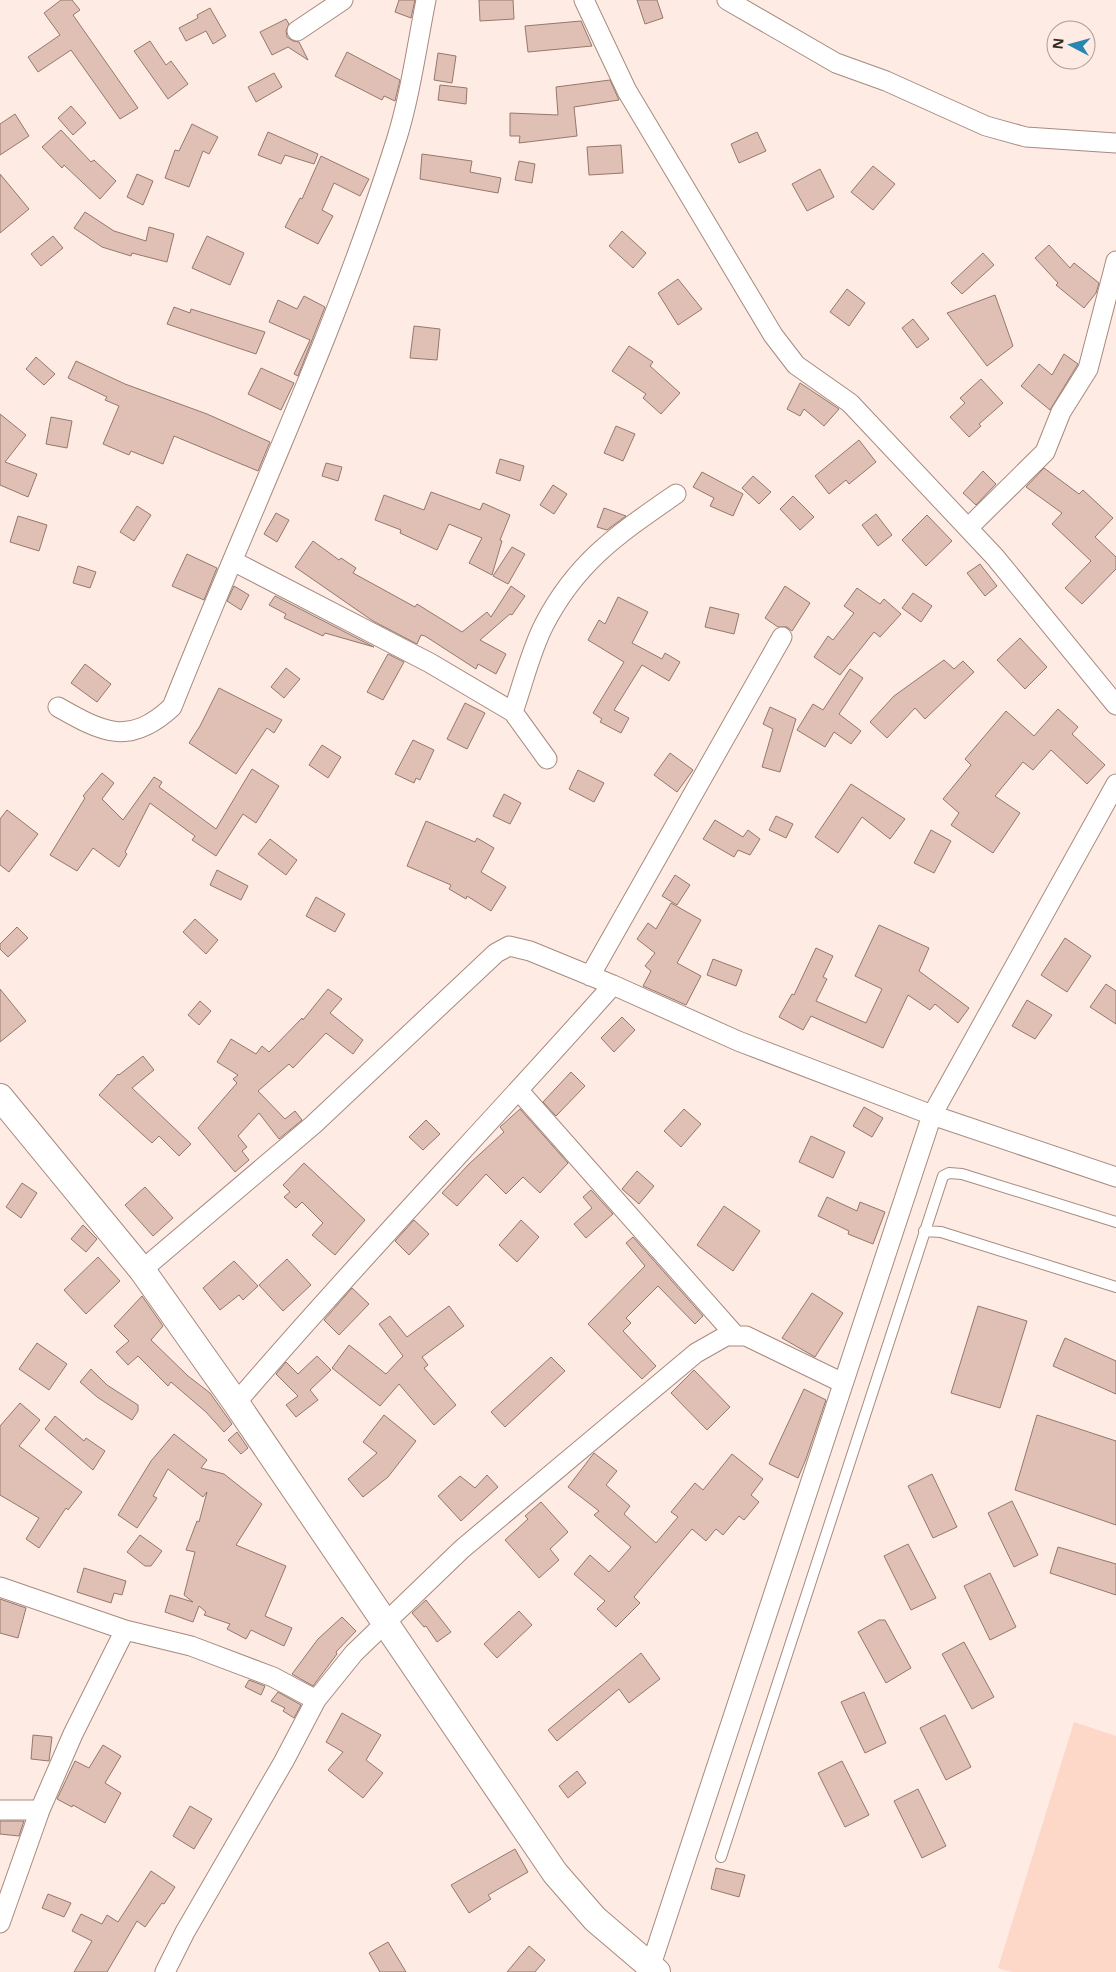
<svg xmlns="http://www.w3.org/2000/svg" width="1116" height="1972" font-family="'Open Sans',sans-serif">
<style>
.green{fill:#fdd7c8}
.building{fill:#e0c0b4;stroke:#95786c}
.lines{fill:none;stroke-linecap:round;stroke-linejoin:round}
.lane-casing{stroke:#a88a7e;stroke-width:12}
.street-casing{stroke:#a88a7e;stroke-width:21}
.secondary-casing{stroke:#a88a7e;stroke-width:28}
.lane{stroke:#fff;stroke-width:10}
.street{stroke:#fff;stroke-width:19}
.secondary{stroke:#fff;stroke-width:26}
</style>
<rect width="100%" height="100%" fill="#feebe3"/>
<path class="green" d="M 1074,1722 L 1116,1736 L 1116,1972 L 1012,1972 L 998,1968 Z"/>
<path class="building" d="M 61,0 L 72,0 L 80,10 L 73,15 L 138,108 L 120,119 L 71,50 L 38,72 L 28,57 L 60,35 L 44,13 Z
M 399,0 L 415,0 L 411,18 L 395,12 Z
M 479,0 L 513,0 L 514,19 L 480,21 Z
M 637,0 L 657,0 L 663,18 L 645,24 Z
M 210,8 L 226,36 L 213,44 L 206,31 L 186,41 L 179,28 L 198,18 L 197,15 Z
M 286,19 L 289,24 L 286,31 L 287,37 L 293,41 L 299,42 L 308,60 L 288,47 L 272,55 L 260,32 Z
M 581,21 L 592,46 L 528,52 L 525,26 Z
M 150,41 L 166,65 L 171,61 L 188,84 L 168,99 L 134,51 Z
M 347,52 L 400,80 L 395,101 L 384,96 L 382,100 L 335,76 Z
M 438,53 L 456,56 L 452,83 L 434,80 Z
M 274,73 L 282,87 L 256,102 L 248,87 Z
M 610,80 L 619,100 L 574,107 L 577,136 L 519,143 L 520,136 L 510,136 L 510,113 L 558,115 L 556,87 Z
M 440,85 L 467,88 L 466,104 L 438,100 Z
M 71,106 L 86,123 L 73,135 L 58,118 Z
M 15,114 L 29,136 L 0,155 L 0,124 Z
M 192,124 L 218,137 L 209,154 L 203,151 L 189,187 L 165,178 L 175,150 L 179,151 Z
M 61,130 L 91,162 L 94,160 L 116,181 L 100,199 L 64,165 L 62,168 L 42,147 Z
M 268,132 L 318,154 L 314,164 L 285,155 L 281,164 L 258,155 Z
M 757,132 L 766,151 L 739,163 L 731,144 Z
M 621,145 L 623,173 L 589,175 L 587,147 Z
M 422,154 L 472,161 L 470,172 L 501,178 L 498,193 L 420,179 Z
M 321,156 L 369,179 L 360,196 L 334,183 L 322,210 L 333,216 L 318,244 L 285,227 L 300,198 L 302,199 Z
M 519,161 L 535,164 L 532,183 L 515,180 Z
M 873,166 L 895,184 L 873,210 L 851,192 Z
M 820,169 L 834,197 L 807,211 L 792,184 Z
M 0,174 L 29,209 L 0,233 Z
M 137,174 L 153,181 L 143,205 L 127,197 Z
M 85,212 L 114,231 L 146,241 L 149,227 L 174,234 L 167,262 L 132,253 L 131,256 L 102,247 L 74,228 Z
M 622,231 L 646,253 L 633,268 L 609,246 Z
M 53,236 L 63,248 L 41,266 L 31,254 Z
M 207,236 L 244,253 L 230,285 L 192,268 Z
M 1049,245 L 1070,268 L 1074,263 L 1099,283 L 1096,293 L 1084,308 L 1056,285 L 1058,283 L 1035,258 Z
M 983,253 L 994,265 L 962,294 L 951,283 Z
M 678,279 L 702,309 L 678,325 L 658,293 Z
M 847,289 L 865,303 L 849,326 L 830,312 Z
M 995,295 L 1013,346 L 987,366 L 947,313 Z
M 304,296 L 325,307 L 298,376 L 294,374 L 310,340 L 269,322 L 278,300 L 297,309 Z
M 174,307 L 190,313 L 191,309 L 265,332 L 256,354 L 167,324 Z
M 913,319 L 929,339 L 917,348 L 902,328 Z
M 414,326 L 440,329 L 437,360 L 410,358 Z
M 629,346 L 653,362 L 650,366 L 680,393 L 661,414 L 643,398 L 646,394 L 612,371 Z
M 1064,354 L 1078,364 L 1050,410 L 1021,386 L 1039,364 L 1052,375 Z
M 36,357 L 55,374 L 44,385 L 26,369 Z
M 76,361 L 125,384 L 207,414 L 270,442 L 258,471 L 174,436 L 163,464 L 131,451 L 129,455 L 103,444 L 119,406 L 105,400 L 107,397 L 68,378 Z
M 261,368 L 294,383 L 281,410 L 248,394 Z
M 981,379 L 1003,403 L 979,424 L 981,426 L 969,437 L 950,417 L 965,403 L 960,398 Z
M 800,383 L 839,409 L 824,426 L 804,409 L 800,416 L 787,409 Z
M 0,414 L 26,435 L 5,462 L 37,474 L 28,497 L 0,485 Z
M 51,417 L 72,421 L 67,448 L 46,444 Z
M 616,426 L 635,434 L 623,461 L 604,453 Z
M 859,440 L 876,462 L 849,484 L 846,480 L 829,494 L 815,476 Z
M 500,459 L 524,466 L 520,481 L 496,473 Z
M 326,463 L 342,467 L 338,481 L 322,476 Z
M 1044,468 L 1079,494 L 1083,490 L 1113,518 L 1095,537 L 1116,557 L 1116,569 L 1082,604 L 1065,588 L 1091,561 L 1052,524 L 1062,513 L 1026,487 Z
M 983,471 L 996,484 L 976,505 L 963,493 Z
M 702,472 L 743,494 L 733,516 L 710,506 L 714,498 L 693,487 Z
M 753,476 L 771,492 L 759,504 L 742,488 Z
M 553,485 L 567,494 L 554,514 L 540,505 Z
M 431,492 L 480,510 L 483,503 L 510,515 L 500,540 L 502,541 L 492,575 L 469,563 L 482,538 L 449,524 L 437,550 L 400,533 L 401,530 L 375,520 L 384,495 L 424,510 Z
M 793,496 L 814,517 L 800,530 L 780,509 Z
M 137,506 L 151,515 L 134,541 L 120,532 Z
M 604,508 L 626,516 L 607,530 L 597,527 Z
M 276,513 L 289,520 L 277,542 L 264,534 Z
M 876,514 L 892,535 L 878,546 L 862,525 Z
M 927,515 L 952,541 L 926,566 L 902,540 Z
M 18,516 L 47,525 L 39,551 L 10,542 Z
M 313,541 L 339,560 L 341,558 L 356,568 L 353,573 L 415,607 L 417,604 L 462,632 L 487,612 L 491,617 L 511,586 L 525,596 L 512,615 L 510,614 L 480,640 L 506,654 L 496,674 L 478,664 L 476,669 L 425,636 L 421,635 L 417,644 L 373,621 L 295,567 Z
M 512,547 L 525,554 L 508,584 L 493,576 Z
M 187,554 L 217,568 L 204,600 L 172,586 Z
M 980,564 L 997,586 L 985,596 L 967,573 Z
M 78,566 L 96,572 L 90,588 L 73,583 Z
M 234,586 L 249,595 L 241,610 L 227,601 Z
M 785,586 L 810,603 L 792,631 L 787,627 L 778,627 L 765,618 Z
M 857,588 L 880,604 L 884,599 L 901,614 L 880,637 L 874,632 L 840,675 L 814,657 L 828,636 L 833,640 L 854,613 L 844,606 Z
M 913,593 L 932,606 L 921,622 L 902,608 Z
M 275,596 L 374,647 L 325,633 L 323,636 L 284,618 L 286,614 L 269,605 Z
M 618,597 L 648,612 L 632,643 L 662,659 L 665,653 L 680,662 L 669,681 L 642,665 L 614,710 L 629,718 L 621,733 L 600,722 L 602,719 L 593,713 L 624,662 L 588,640 L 599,620 L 605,624 Z
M 710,607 L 739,614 L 734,634 L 705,627 Z
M 1020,638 L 1047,667 L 1025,689 L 997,660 Z
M 388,654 L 404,662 L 383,700 L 367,692 Z
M 944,660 L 954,669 L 963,661 L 974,672 L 925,719 L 915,708 L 887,738 L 870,722 L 894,696 Z
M 85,664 L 111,684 L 97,702 L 71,683 Z
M 286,668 L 300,679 L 284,698 L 271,687 Z
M 850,669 L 863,678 L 839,714 L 861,731 L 851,744 L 834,732 L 825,747 L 797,730 L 813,704 L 823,710 Z
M 219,688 L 282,720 L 274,733 L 267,728 L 236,774 L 189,743 L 200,726 Z
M 465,703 L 485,713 L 467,749 L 447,739 Z
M 770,707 L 796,719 L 780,772 L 762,767 L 773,729 L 763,724 Z
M 1058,709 L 1078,727 L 1072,734 L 1105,765 L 1087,784 L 1051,750 L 1033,770 L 1023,762 L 995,796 L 1020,813 L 993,853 L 951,825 L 959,813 L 943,799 L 971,765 L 965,759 L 1006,711 L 1034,736 Z
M 413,740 L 434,750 L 420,780 L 416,778 L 414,783 L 395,774 Z
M 322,745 L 341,757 L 328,778 L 309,765 Z
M 670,753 L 693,770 L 677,792 L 654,775 Z
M 252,769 L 279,786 L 256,823 L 243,814 L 216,856 L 192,840 L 195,836 L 150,803 L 125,852 L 127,854 L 119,867 L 93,848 L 77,871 L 50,855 L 85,798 L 83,796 L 102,773 L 114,783 L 102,799 L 123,820 L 154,777 L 162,782 L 159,787 L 216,829 Z
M 578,770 L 604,783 L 594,802 L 569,789 Z
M 851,784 L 905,819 L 890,839 L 862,817 L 838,853 L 815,837 Z
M 504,794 L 521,803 L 510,824 L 493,816 Z
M 7,810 L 38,834 L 9,872 L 0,865 L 0,819 Z
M 776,816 L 793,824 L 786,838 L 769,830 Z
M 715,820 L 743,837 L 748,830 L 760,839 L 750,855 L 738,850 L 734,857 L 703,839 Z
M 426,821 L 475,842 L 477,838 L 494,848 L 481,872 L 506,887 L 491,911 L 467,896 L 466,899 L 449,889 L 451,885 L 407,866 Z
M 931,830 L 951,841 L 934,873 L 914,863 Z
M 270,839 L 297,860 L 286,875 L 258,854 Z
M 217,870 L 248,886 L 241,900 L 210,885 Z
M 675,875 L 690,885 L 677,905 L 662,896 Z
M 316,897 L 345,914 L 335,932 L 306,916 Z
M 671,903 L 701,920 L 677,963 L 701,976 L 686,1005 L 643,986 L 651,971 L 645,966 L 655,953 L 637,939 L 648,923 L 656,929 Z
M 195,919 L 218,940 L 206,954 L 183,932 Z
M 879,925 L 929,948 L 919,971 L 969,1008 L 958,1023 L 935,1004 L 930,1010 L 908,995 L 883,1048 L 811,1016 L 803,1030 L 779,1017 L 792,994 L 794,995 L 816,948 L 833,956 L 823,977 L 827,979 L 816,1001 L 866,1023 L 882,989 L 855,976 Z
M 17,927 L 28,938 L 8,957 L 0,949 L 0,944 Z
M 1065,938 L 1091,956 L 1067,992 L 1041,975 Z
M 713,959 L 742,970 L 736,986 L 707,975 Z
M 1106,984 L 1116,991 L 1116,1024 L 1090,1007 Z
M 0,989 L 26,1021 L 0,1042 Z
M 328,989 L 342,999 L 330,1013 L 363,1040 L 353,1054 L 326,1033 L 293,1068 L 289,1064 L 258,1091 L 285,1119 L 295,1111 L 302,1120 L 279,1139 L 259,1113 L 238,1136 L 247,1147 L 242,1151 L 249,1160 L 235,1172 L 198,1128 L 237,1083 L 233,1079 L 238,1075 L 217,1062 L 231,1039 L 256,1054 L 262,1046 L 269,1052 L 302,1018 L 303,1020 Z
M 1027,1000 L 1052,1015 L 1035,1039 L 1012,1026 Z
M 200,1001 L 211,1011 L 199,1025 L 188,1015 Z
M 622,1017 L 635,1030 L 614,1052 L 601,1038 Z
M 143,1056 L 154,1070 L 132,1088 L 191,1144 L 179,1156 L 159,1136 L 152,1143 L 99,1095 L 118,1074 L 119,1075 Z
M 571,1072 L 585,1086 L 556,1116 L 543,1102 Z
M 864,1107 L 883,1118 L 872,1137 L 853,1126 Z
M 520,1109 L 568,1163 L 540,1193 L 523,1177 L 506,1194 L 486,1174 L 457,1206 L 442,1193 L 469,1164 L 504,1132 L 500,1127 Z
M 684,1109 L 701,1124 L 681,1147 L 664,1131 Z
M 426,1120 L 440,1134 L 423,1150 L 409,1137 Z
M 811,1136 L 845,1152 L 833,1178 L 799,1162 Z
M 304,1163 L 365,1220 L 335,1255 L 312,1235 L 323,1223 L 302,1202 L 296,1208 L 284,1197 L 290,1192 L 283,1185 Z
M 637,1171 L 654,1186 L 639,1204 L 622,1189 Z
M 22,1183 L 37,1193 L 21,1218 L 6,1207 Z
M 145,1187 L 173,1218 L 153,1236 L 125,1205 Z
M 591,1190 L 613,1214 L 586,1238 L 574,1224 L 592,1208 L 583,1197 Z
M 827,1197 L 857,1211 L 860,1202 L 885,1212 L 873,1244 L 848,1234 L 849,1231 L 818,1216 Z
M 724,1206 L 760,1231 L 733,1271 L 697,1245 Z
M 414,1220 L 429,1234 L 409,1255 L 395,1241 Z
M 521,1220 L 539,1237 L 517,1262 L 499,1245 Z
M 83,1225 L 97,1239 L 86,1252 L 71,1239 Z
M 633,1237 L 703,1316 L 695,1324 L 658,1286 L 626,1318 L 631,1323 L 623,1331 L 656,1366 L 642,1379 L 588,1324 L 645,1266 L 626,1243 Z
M 98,1257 L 120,1281 L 86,1314 L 64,1290 Z
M 287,1259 L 311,1285 L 283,1311 L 259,1285 Z
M 234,1261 L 258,1286 L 243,1300 L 239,1295 L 220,1310 L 203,1288 Z
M 352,1288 L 369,1304 L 339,1335 L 324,1320 Z
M 812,1293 L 843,1313 L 815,1357 L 782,1338 Z
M 142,1296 L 163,1326 L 151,1340 L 188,1376 L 210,1393 L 232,1424 L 224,1432 L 206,1412 L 171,1382 L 168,1386 L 138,1356 L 128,1365 L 116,1352 L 129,1341 L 114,1326 Z
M 449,1306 L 464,1326 L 422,1357 L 428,1365 L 424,1368 L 456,1405 L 434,1425 L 399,1384 L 380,1406 L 332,1368 L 349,1345 L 386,1374 L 403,1356 L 379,1324 L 390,1316 L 407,1337 Z
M 978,1306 L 1027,1321 L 1000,1408 L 951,1393 Z
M 1065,1338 L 1116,1361 L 1116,1394 L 1053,1366 Z
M 37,1343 L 67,1364 L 49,1390 L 19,1369 Z
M 317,1356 L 331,1370 L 310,1390 L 318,1400 L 296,1417 L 286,1405 L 298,1396 L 276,1374 L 286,1362 L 298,1374 Z
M 551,1357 L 565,1371 L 505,1427 L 491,1412 Z
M 91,1369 L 107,1385 L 138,1405 L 138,1411 L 132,1420 L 97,1397 L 80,1382 Z
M 694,1370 L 730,1407 L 707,1430 L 671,1393 Z
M 804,1389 L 826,1400 L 806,1459 L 798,1478 L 769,1464 Z
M 20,1403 L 40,1420 L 19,1446 L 82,1492 L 68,1510 L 66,1508 L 39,1548 L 26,1539 L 39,1518 L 0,1495 L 0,1426 Z
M 384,1415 L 416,1441 L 388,1477 L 363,1497 L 348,1479 L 377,1453 L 363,1442 Z
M 1037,1415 L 1116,1441 L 1116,1525 L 1015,1490 Z
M 55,1416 L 84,1441 L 86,1438 L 105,1451 L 93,1470 L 45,1429 Z
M 237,1432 L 248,1448 L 241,1454 L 228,1440 Z
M 174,1434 L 207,1460 L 201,1468 L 224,1474 L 262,1504 L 236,1545 L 286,1566 L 265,1616 L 292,1628 L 284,1646 L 251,1630 L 246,1639 L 227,1629 L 230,1624 L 204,1615 L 206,1612 L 199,1606 L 193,1622 L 165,1612 L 170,1595 L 193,1602 L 184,1595 L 195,1552 L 186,1550 L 197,1521 L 199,1522 L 207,1492 L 203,1497 L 168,1469 L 153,1496 L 157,1498 L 137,1528 L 118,1515 L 151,1461 Z
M 594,1453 L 617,1471 L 606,1485 L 630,1506 L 624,1514 L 656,1543 L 678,1517 L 671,1512 L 695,1483 L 703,1490 L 732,1454 L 763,1479 L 751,1495 L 759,1502 L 744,1520 L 739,1516 L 723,1535 L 716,1529 L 706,1541 L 692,1529 L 634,1597 L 640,1603 L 616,1627 L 597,1609 L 605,1601 L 574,1574 L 590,1555 L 609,1572 L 631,1547 L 594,1515 L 599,1511 L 568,1487 Z
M 932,1474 L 957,1527 L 933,1538 L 908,1486 Z
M 487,1475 L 498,1487 L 461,1521 L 438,1496 L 460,1476 L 475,1488 Z
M 1012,1501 L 1038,1555 L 1014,1567 L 988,1513 Z
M 541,1502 L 568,1532 L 550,1549 L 559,1560 L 539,1578 L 505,1540 L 528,1519 L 525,1516 Z
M 140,1535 L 162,1551 L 151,1566 L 145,1566 L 127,1552 Z
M 908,1544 L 936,1598 L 911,1610 L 884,1556 Z
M 1058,1547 L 1116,1564 L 1116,1595 L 1050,1573 Z
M 84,1568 L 126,1581 L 122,1595 L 114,1593 L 111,1603 L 77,1592 Z
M 990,1573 L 1016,1627 L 990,1640 L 964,1586 Z
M 0,1599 L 26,1608 L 18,1638 L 0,1633 Z
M 426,1600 L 451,1632 L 437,1642 L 426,1626 L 424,1627 L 412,1613 Z
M 519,1611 L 532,1625 L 497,1658 L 484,1644 Z
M 342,1617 L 356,1631 L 336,1652 L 337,1654 L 313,1686 L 292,1674 L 318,1639 Z
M 879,1620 L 885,1620 L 911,1668 L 886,1683 L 858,1632 Z
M 964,1642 L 994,1697 L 972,1709 L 942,1654 Z
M 641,1653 L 660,1679 L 629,1703 L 619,1689 L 557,1741 L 548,1730 Z
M 249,1680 L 265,1686 L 261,1695 L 245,1687 Z
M 278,1692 L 301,1705 L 294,1718 L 283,1711 L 285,1708 L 271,1701 Z
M 864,1692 L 886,1743 L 865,1753 L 841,1702 Z
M 342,1713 L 381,1735 L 366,1760 L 383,1773 L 363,1798 L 328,1770 L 343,1752 L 326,1742 Z
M 945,1715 L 971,1767 L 946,1780 L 920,1728 Z
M 33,1735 L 52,1737 L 49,1761 L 31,1759 Z
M 103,1745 L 121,1756 L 105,1783 L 121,1793 L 105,1823 L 73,1805 L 72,1807 L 57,1799 L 75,1761 L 89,1768 Z
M 842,1761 L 869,1815 L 845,1827 L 818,1773 Z
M 577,1771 L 586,1783 L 568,1798 L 559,1786 Z
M 918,1789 L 946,1846 L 922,1858 L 894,1801 Z
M 190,1806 L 212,1819 L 194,1849 L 173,1836 Z
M 0,1821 L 24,1821 L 19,1836 L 0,1834 Z
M 515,1849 L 528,1872 L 488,1895 L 491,1899 L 469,1913 L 451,1885 Z
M 716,1868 L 745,1875 L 739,1897 L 711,1889 Z
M 151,1871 L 175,1887 L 164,1904 L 162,1903 L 145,1927 L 137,1921 L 107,1972 L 74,1972 L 92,1941 L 72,1931 L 81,1914 L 102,1924 L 107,1915 L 118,1922 Z
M 48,1894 L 71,1903 L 64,1917 L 42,1908 Z
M 388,1942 L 406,1972 L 380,1972 L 369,1953 Z
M 529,1946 L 545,1960 L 535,1972 L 507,1972 Z"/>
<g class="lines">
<g class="lane-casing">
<path id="lane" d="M 924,1231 L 941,1232 L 1116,1287
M 721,1857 L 943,1176 L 949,1173 L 962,1174 L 1116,1222"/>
</g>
<g class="street-casing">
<path id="street" d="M 584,0 L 627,91 L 773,335 L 796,365 L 850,403 L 995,557 L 1116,705
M 727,0 L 836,63 L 886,81 L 986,126 L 1026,137 L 1116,143
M 297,31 L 343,0
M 968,528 L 1045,452 L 1061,412 L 1088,369 L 1116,261
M 233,561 L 430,663 L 513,712 L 547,759
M 58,707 C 102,732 129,747 172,707 C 247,518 335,335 396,141 C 410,97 417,45 426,0
M 513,712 C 523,684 531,649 545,623 C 578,560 620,533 676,494
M 590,976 L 782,637
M 519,1091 L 735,1335
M 142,1270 L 313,1125 L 496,953 L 509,946 L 530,951 L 613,985 L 738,1041 L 932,1115 L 1116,1177
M 236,1403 C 358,1260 489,1125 613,985
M 0,1587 L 125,1630 L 191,1646 L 273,1677 L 316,1700
M 0,1810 L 40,1810
M 0,1923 L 40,1810 L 73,1734 L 125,1630
M 650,1968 L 932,1115 L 1116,784
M 165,1972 L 185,1932 L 284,1761 L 316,1700 L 354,1653 L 462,1549 L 696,1353 L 726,1336 L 746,1336 L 843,1383"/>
</g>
<g class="secondary-casing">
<path id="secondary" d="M 0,1097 L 142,1270 L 236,1403 L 555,1873 L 595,1919 L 657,1972"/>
</g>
<use href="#lane" class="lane"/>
<use href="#street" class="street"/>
<use href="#secondary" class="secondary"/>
</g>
<g transform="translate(1071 45) rotate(276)"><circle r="24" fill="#feebe3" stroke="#ad9d96"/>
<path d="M0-4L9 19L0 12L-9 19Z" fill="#2787b2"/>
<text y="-8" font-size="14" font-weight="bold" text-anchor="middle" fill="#342823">N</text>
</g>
</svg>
